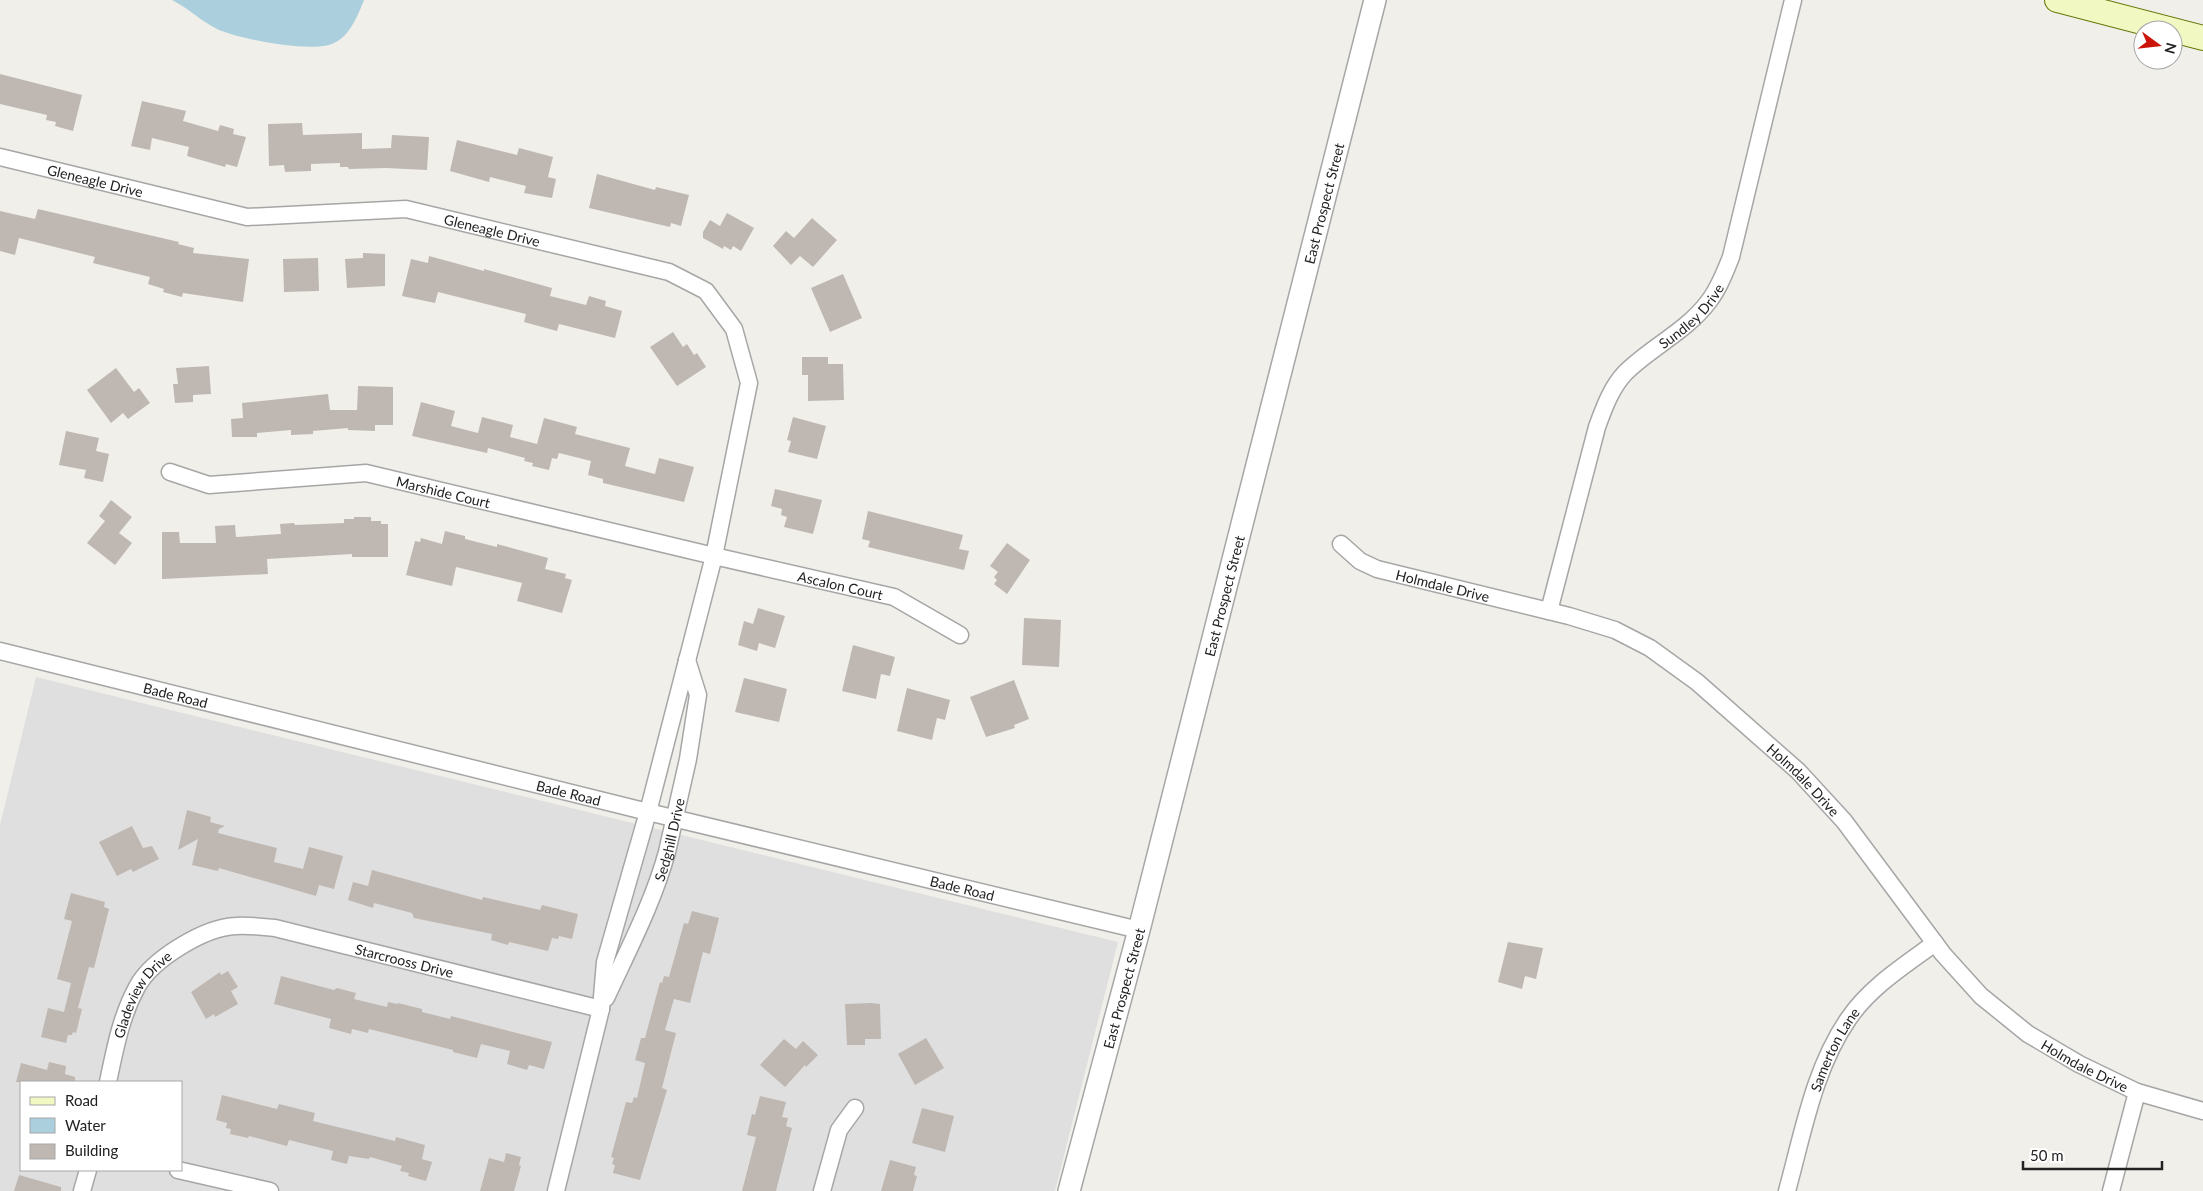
<svg xmlns="http://www.w3.org/2000/svg" width="2203" height="1191" font-family="Lato,sans-serif">
<style>
.residential{fill:#e0dfdf;fill-rule:evenodd}
.water{fill:#abcfdd}
.building{fill:#bfb8b2}
.lines{fill:none;stroke-linecap:round;stroke-linejoin:round}
.minor-casing{stroke:#a6a6a6;stroke-width:19}
.tertiary-casing{stroke:#a6a6a6;stroke-width:24}
.secondary-casing{stroke:#667809;stroke-width:26}
.minor{stroke:#fff;stroke-width:16}
.tertiary{stroke:#fff;stroke-width:21}
.secondary{stroke:#f2f8c1;stroke-width:24}
.labels{text-anchor:middle;dominant-baseline:central;stroke-width:4.5;stroke-linejoin:round;paint-order:stroke}
.street-label{font-size:14px;fill:#222;stroke:#fff}
</style>
<rect width="100%" height="100%" fill="#f1efe9"/>
<path class="residential" d="M 36,677 L 1118,942 L 1055,1191 L 0,1191 L 0,825 ZM 21,1082 L 181,1082 L 181,1170 L 21,1170 Z"/>
<path class="water" d="M 172,0 L 364,0 C 358,15 350,36 334,43 C 313,54 239,39 217,29 C 201,21 188,8 172,0 Z"/>
<path class="building" d="M 0,74 L 82,95 L 73,131 L 55,126 L 56,122 L 46,120 L 47,115 L 0,104 Z
M 142,101 L 186,111 L 183,121 L 218,131 L 220,125 L 234,129 L 233,134 L 246,137 L 237,167 L 226,164 L 225,167 L 187,156 L 189,147 L 152,138 L 150,150 L 131,146 Z
M 302,123 L 303,135 L 362,133 L 362,149 L 391,148 L 392,135 L 429,137 L 427,170 L 386,168 L 349,169 L 348,167 L 340,167 L 340,163 L 311,164 L 311,171 L 285,172 L 284,165 L 269,166 L 268,124 Z
M 457,140 L 517,155 L 519,148 L 553,157 L 548,177 L 556,179 L 552,198 L 524,193 L 526,186 L 490,177 L 489,182 L 450,171 Z
M 597,174 L 655,190 L 656,187 L 689,195 L 681,226 L 671,223 L 670,227 L 589,208 Z
M 38,209 L 179,242 L 178,244 L 194,248 L 193,253 L 249,259 L 243,302 L 183,293 L 182,297 L 163,292 L 164,289 L 148,284 L 150,277 L 93,263 L 95,257 L 19,238 L 15,255 L 0,251 L 0,211 L 35,219 Z
M 727,213 L 754,228 L 741,251 L 733,246 L 731,250 L 724,246 L 723,249 L 703,238 L 703,232 L 710,220 L 720,226 Z
M 812,218 L 837,240 L 813,267 L 800,256 L 791,265 L 773,246 L 786,231 L 794,238 Z
M 363,253 L 385,254 L 385,286 L 347,288 L 345,259 L 363,258 Z
M 429,256 L 484,271 L 484,269 L 552,288 L 550,296 L 586,305 L 589,296 L 606,301 L 605,306 L 622,311 L 615,338 L 559,324 L 557,331 L 524,322 L 526,314 L 438,292 L 435,303 L 402,296 L 411,259 L 428,263 Z
M 318,258 L 319,291 L 284,292 L 283,259 Z
M 843,274 L 862,318 L 830,332 L 811,288 Z
M 673,332 L 683,347 L 687,344 L 694,355 L 697,353 L 706,367 L 677,386 L 650,347 Z
M 802,357 L 828,357 L 828,364 L 843,364 L 844,400 L 808,401 L 808,375 L 802,375 Z
M 209,366 L 211,394 L 193,395 L 193,402 L 175,403 L 173,384 L 178,384 L 176,368 Z
M 116,368 L 134,392 L 139,388 L 150,403 L 128,419 L 123,413 L 111,423 L 87,390 Z
M 358,386 L 393,387 L 393,425 L 375,425 L 375,431 L 348,430 L 348,428 L 313,431 L 313,434 L 291,435 L 291,430 L 257,433 L 257,437 L 232,437 L 231,419 L 243,418 L 242,403 L 328,394 L 330,410 L 357,410 Z
M 421,402 L 455,411 L 451,426 L 478,433 L 482,417 L 513,425 L 510,437 L 537,444 L 544,418 L 577,427 L 575,434 L 630,448 L 625,466 L 655,474 L 659,458 L 694,467 L 684,502 L 603,483 L 603,479 L 588,475 L 591,461 L 559,453 L 557,459 L 552,458 L 549,470 L 532,466 L 533,463 L 524,461 L 525,458 L 488,448 L 487,453 L 412,436 Z
M 793,417 L 826,426 L 817,459 L 788,452 L 791,441 L 787,440 Z
M 66,431 L 99,438 L 96,451 L 109,454 L 103,482 L 84,478 L 86,470 L 59,465 Z
M 775,489 L 822,500 L 813,534 L 784,527 L 787,517 L 781,515 L 782,509 L 771,506 Z
M 111,500 L 132,517 L 119,533 L 132,543 L 115,565 L 87,543 L 105,521 L 99,516 Z
M 868,511 L 963,535 L 959,549 L 969,551 L 964,570 L 868,547 L 870,541 L 862,539 Z
M 354,517 L 371,517 L 371,521 L 381,521 L 381,524 L 388,524 L 388,557 L 352,557 L 352,554 L 267,559 L 268,574 L 162,579 L 162,532 L 179,532 L 180,543 L 216,543 L 215,526 L 235,525 L 236,537 L 281,534 L 280,524 L 294,523 L 295,525 L 344,523 L 344,519 L 354,519 Z
M 445,531 L 465,536 L 465,539 L 497,547 L 497,544 L 548,558 L 545,569 L 566,574 L 565,578 L 572,580 L 562,613 L 517,601 L 522,583 L 456,567 L 452,586 L 406,575 L 415,541 L 420,542 L 421,538 L 442,544 Z
M 1007,543 L 1030,560 L 1007,594 L 994,584 L 997,580 L 994,577 L 998,572 L 990,566 Z
M 758,608 L 785,616 L 775,648 L 759,643 L 757,651 L 738,645 L 744,621 L 753,624 Z
M 1024,618 L 1061,620 L 1059,667 L 1022,665 Z
M 853,645 L 895,657 L 890,676 L 881,674 L 876,699 L 842,691 Z
M 744,678 L 787,689 L 779,722 L 735,712 Z
M 1014,680 L 1029,719 L 1014,725 L 1015,728 L 986,737 L 970,697 Z
M 907,688 L 950,700 L 945,720 L 937,718 L 932,740 L 897,731 Z
M 187,810 L 211,817 L 210,822 L 225,826 L 219,829 L 218,833 L 277,848 L 274,862 L 303,869 L 309,847 L 343,856 L 334,889 L 319,885 L 316,896 L 219,868 L 218,871 L 192,865 L 198,839 L 178,850 Z
M 132,826 L 143,848 L 152,846 L 159,859 L 133,872 L 131,869 L 117,876 L 99,842 Z
M 372,870 L 482,900 L 483,897 L 540,910 L 542,905 L 578,914 L 572,939 L 559,936 L 558,939 L 552,938 L 548,951 L 509,942 L 508,945 L 491,940 L 492,934 L 414,918 L 412,913 L 374,903 L 373,908 L 348,900 L 353,882 L 368,886 Z
M 71,893 L 105,902 L 104,907 L 109,909 L 94,968 L 89,967 L 78,1008 L 82,1009 L 76,1033 L 73,1032 L 72,1035 L 68,1035 L 66,1043 L 41,1037 L 48,1008 L 64,1012 L 71,983 L 57,979 L 72,921 L 64,919 Z
M 692,911 L 719,918 L 710,954 L 703,952 L 690,1003 L 674,999 L 665,1030 L 676,1033 L 662,1088 L 667,1090 L 640,1180 L 613,1173 L 615,1165 L 612,1164 L 614,1158 L 611,1157 L 626,1102 L 632,1103 L 634,1097 L 637,1098 L 645,1063 L 635,1060 L 641,1038 L 645,1038 L 660,982 L 662,983 L 664,976 L 669,977 L 684,923 L 688,924 Z
M 1508,942 L 1543,948 L 1536,979 L 1525,976 L 1522,989 L 1498,982 Z
M 228,971 L 238,987 L 231,991 L 238,1004 L 215,1017 L 214,1014 L 206,1019 L 191,992 L 220,972 L 221,975 Z
M 281,976 L 334,990 L 337,988 L 356,993 L 354,999 L 387,1007 L 388,1002 L 397,1004 L 398,1003 L 422,1009 L 422,1012 L 450,1019 L 451,1016 L 552,1042 L 544,1069 L 529,1065 L 527,1070 L 507,1064 L 510,1051 L 481,1044 L 477,1058 L 453,1052 L 453,1050 L 369,1029 L 368,1033 L 352,1029 L 351,1034 L 329,1028 L 331,1019 L 274,1004 Z
M 871,1003 L 880,1004 L 881,1039 L 865,1039 L 865,1045 L 847,1045 L 845,1004 Z
M 926,1038 L 944,1068 L 915,1085 L 898,1054 Z
M 784,1039 L 796,1049 L 803,1041 L 818,1055 L 806,1067 L 805,1065 L 785,1087 L 760,1065 Z
M 49,1062 L 66,1066 L 65,1074 L 75,1077 L 75,1082 L 16,1082 L 21,1063 L 47,1070 Z
M 222,1095 L 277,1109 L 279,1104 L 315,1113 L 313,1121 L 395,1141 L 396,1137 L 425,1145 L 422,1159 L 432,1162 L 426,1181 L 408,1176 L 409,1173 L 400,1171 L 402,1166 L 370,1157 L 369,1159 L 349,1156 L 347,1164 L 331,1160 L 333,1151 L 289,1140 L 287,1146 L 249,1136 L 248,1138 L 230,1134 L 231,1129 L 226,1128 L 227,1123 L 216,1120 Z
M 760,1096 L 786,1102 L 782,1117 L 788,1118 L 786,1126 L 792,1128 L 776,1191 L 742,1191 L 756,1137 L 747,1135 L 752,1114 L 755,1115 Z
M 922,1108 L 954,1116 L 945,1152 L 912,1143 Z
M 506,1153 L 521,1157 L 519,1165 L 521,1166 L 514,1191 L 480,1191 L 489,1158 L 504,1162 Z
M 890,1160 L 916,1167 L 914,1175 L 917,1176 L 913,1191 L 881,1191 Z
M 19,1175 L 61,1187 L 61,1191 L 14,1191 Z"/>
<g class="lines">
<g class="minor-casing">
<g id="minor">
<path id="s1" d="M 0,157 L 247,217 L 406,209 L 669,272 L 706,291 L 734,329 L 749,383 L 714,556 L 648,812 L 605,962 L 601,1009 L 556,1191"/>
<path id="s2" d="M 170,472 L 209,485 L 366,473 L 714,556 L 894,597 L 960,635"/>
<path id="s3" d="M 1341,544 L 1360,561 L 1377,569 L 1569,616 L 1615,630 L 1650,648 L 1697,682 L 1798,771 L 1844,821 L 1943,954 L 1981,996 L 2028,1034 L 2079,1064 L 2137,1092 L 2203,1111"/>
<path id="s4" d="M 1549,611 L 1597,427 C 1604,408 1611,388 1625,373 C 1651,347 1687,331 1709,301 C 1719,288 1725,272 1731,257 L 1793,0"/>
<path id="s5" d="M 0,651 L 648,812 L 1139,930"/>
<path id="s6" d="M 606,998 C 628,950 653,903 667,852 L 688,759 L 698,695 L 687,660"/>
<path id="s7" d="M 108,1082 C 115,1049 121,1016 137,987 C 152,959 205,927 236,926 C 249,925 262,927 275,928 L 601,1009"/>
<path d="M 178,1170 L 270,1191"/>
<path d="M 82,1191 L 88,1170"/>
<path d="M 822,1191 L 839,1130 L 855,1108"/>
<path id="s8" d="M 1787,1191 C 1803,1133 1814,1068 1849,1018 C 1870,987 1905,965 1935,943"/>
<path d="M 2111,1191 L 2137,1092"/>
</g>
</g>
<g class="tertiary-casing">
<g id="tertiary">
<path id="s9" d="M 1069,1191 L 1139,930 L 1375,0"/>
</g>
</g>
<g class="secondary-casing">
<path id="secondary" d="M 2057,0 L 2203,38"/>
</g>
<use href="#minor" class="minor"/>
<use href="#tertiary" class="tertiary"/>
<use href="#secondary" class="secondary"/>
</g>
<g class="labels">
<g class="street-label">
<text stroke="none"><textPath href="#s1" startOffset="98">Gleneagle Drive</textPath></text>
<text stroke="none"><textPath href="#s9" startOffset="1020">East Prospect Street</textPath></text>
<text stroke="none"><textPath href="#s1" startOffset="502">Gleneagle Drive</textPath></text>
<text stroke="none"><textPath href="#s4" startOffset="339">Sundley Drive</textPath></text>
<text stroke="none"><textPath href="#s2" startOffset="278">Marshide Court</textPath></text>
<text stroke="none"><textPath href="#s2" startOffset="686">Ascalon Court</textPath></text>
<text stroke="none"><textPath href="#s3" startOffset="112">Holmdale Drive</textPath></text>
<text stroke="none"><textPath href="#s9" startOffset="615">East Prospect Street</textPath></text>
<text stroke="none"><textPath href="#s5" startOffset="181">Bade Road</textPath></text>
<text stroke="none"><textPath href="#s3" startOffset="532">Holmdale Drive</textPath></text>
<text stroke="none"><textPath href="#s5" startOffset="586">Bade Road</textPath></text>
<text stroke="none"><textPath href="#s6" startOffset="171">Sedghill Drive</textPath></text>
<text stroke="none"><textPath href="#s5" startOffset="991">Bade Road</textPath></text>
<text stroke="none"><textPath href="#s7" startOffset="392">Starcrooss Drive</textPath></text>
<text stroke="none"><textPath href="#s9" startOffset="210">East Prospect Street</textPath></text>
<text stroke="none"><textPath href="#s7" startOffset="96">Gladeview Drive</textPath></text>
<text stroke="none"><textPath href="#s8" startOffset="150">Samerton Lane</textPath></text>
<text stroke="none"><textPath href="#s3" startOffset="938">Holmdale Drive</textPath></text>
</g>
</g>
<rect x="20" y="1081" width="162" height="90" fill="#ffffff" stroke="#a7a7a7"/>
<rect x="30" y="1097" width="25" height="8" fill="#f2f8c1" stroke="#a7a7a7"/>
<text x="65" y="1106" font-size="15" fill="#222222">Road</text>
<rect x="30" y="1118" width="25" height="15" fill="#abcfdd" stroke="#a7a7a7"/>
<text x="65" y="1131" font-size="15" fill="#222222">Water</text>
<rect x="30" y="1144" width="25" height="15" fill="#bfb8b2" stroke="#a7a7a7"/>
<text x="65" y="1156" font-size="15" fill="#222222">Building</text>
<g transform="translate(2158 45) rotate(105)"><circle r="24" fill="#ffffff" stroke="#a7a7a7"/>
<path d="M0-4L9 19L0 12L-9 19Z" fill="#cc1308"/>
<text y="-8" font-size="14" font-weight="bold" text-anchor="middle" fill="#222222">N</text>
</g>
<path d="M2023 1161v8h139v-8" fill="none" stroke="#222222" stroke-width="2.5"/>
<text x="2030" y="1161" font-size="15" fill="#222222" stroke="#ffffff" stroke-width="4" paint-order="stroke">50 m</text>
</svg>
